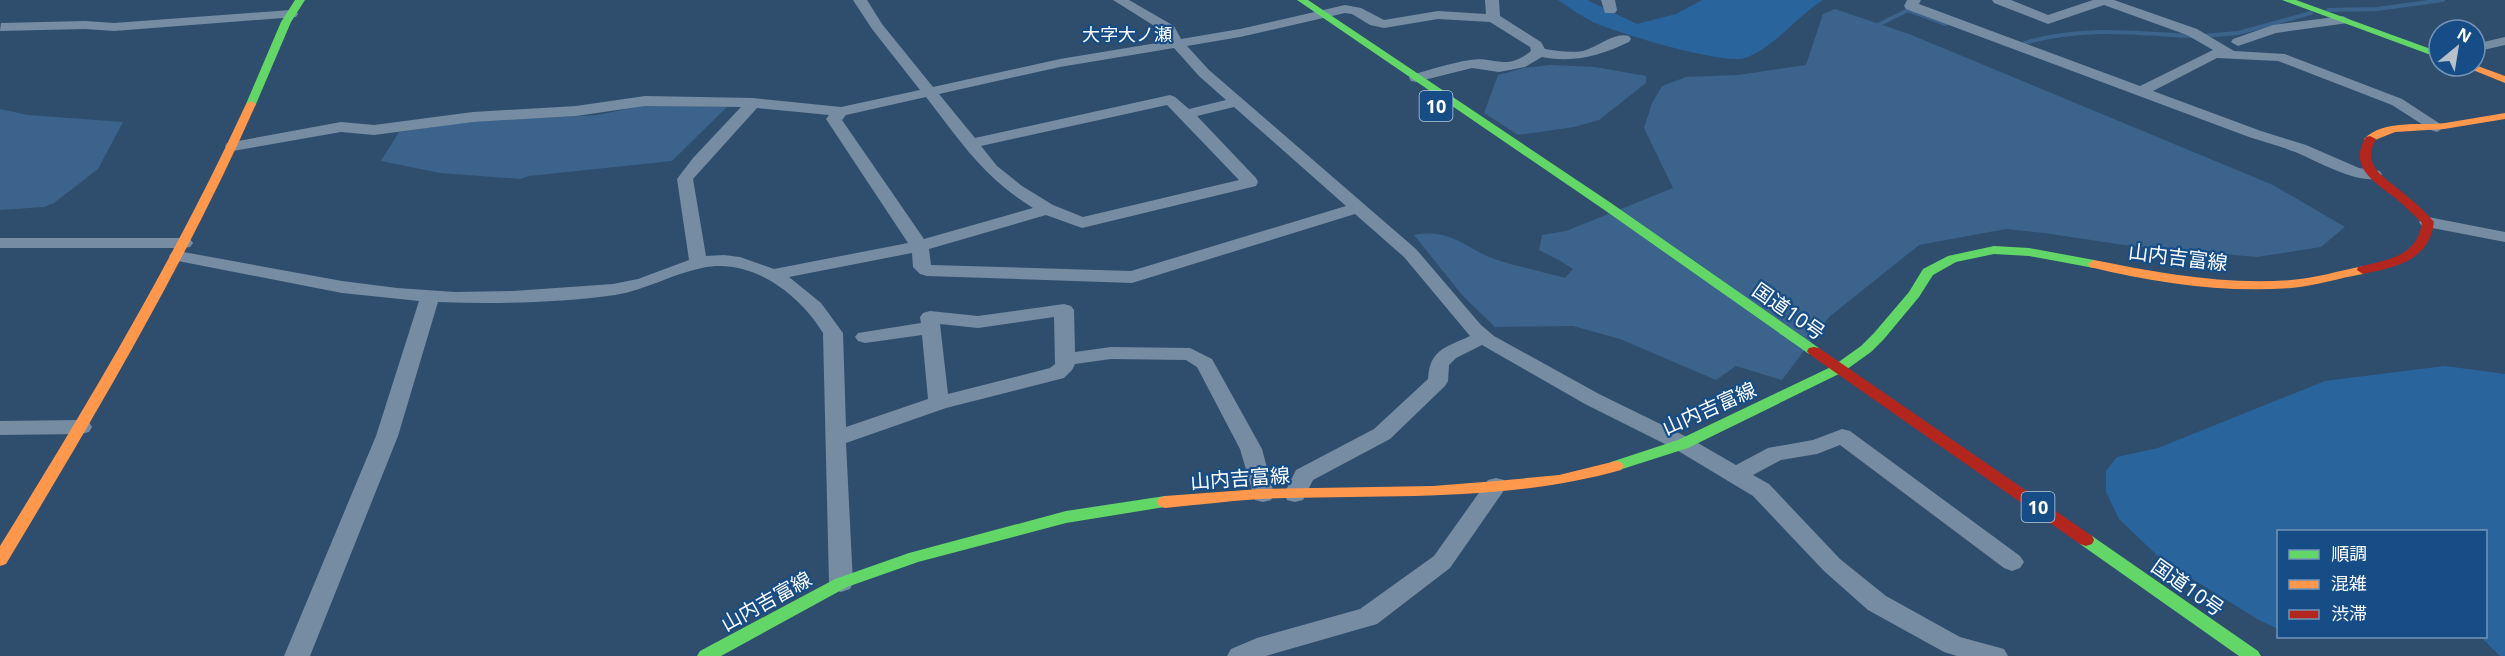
<svg xmlns="http://www.w3.org/2000/svg" width="2505" height="656" font-family="'Noto Sans','Noto Sans JP',sans-serif">
<style>
.green{fill:#2a649d}
.water{fill:#3b638c}
.lines{fill:none;stroke-linecap:round;stroke-linejoin:round}
.stream{stroke:#3b638c;stroke-width:4}
.street{fill:#768ca3;fill-rule:evenodd}
.fast{fill:#63d668;fill-rule:evenodd}
.slow{fill:#ff974d;fill-rule:evenodd}
.jam{fill:#b3261e;fill-rule:evenodd}
.labels{text-anchor:middle;dominant-baseline:central;stroke-width:4.5;stroke-linejoin:round;paint-order:stroke}
.far-quarter-label{font-size:18px;fill:#fff;stroke:#164d86}
.shield{fill:#164d86;stroke:#b9cadb;stroke-width:1.5}
.shield-label{font-size:18px;font-weight:bold;fill:#fff}
.street-label{font-size:20px;fill:#fff;stroke:#164d86}
</style>
<rect width="100%" height="100%" fill="#2f4e6d"/>
<path class="green" d="M 1558,0 L 1587,0 L 1637,24 L 1676,14 L 1702,0 L 1823,0 C 1797,16 1774,48 1745,58 C 1723,65 1617,33 1593,22 C 1581,16 1569,7 1558,0 Z
M 2445,366 L 2505,374 L 2505,656 L 2500,656 L 2481,637 L 2486,636 L 2486,532 L 2278,532 L 2278,629 L 2259,620 L 2163,561 L 2119,519 L 2106,492 L 2106,471 L 2117,457 L 2158,448 L 2325,381 Z"/>
<path class="water" d="M 1835,9 L 1909,34 L 2273,185 L 2345,227 L 2321,247 L 2257,257 L 2131,246 L 2044,233 L 2006,229 L 1919,245 L 1829,317 L 1782,380 L 1736,366 L 1716,380 L 1620,339 L 1573,326 L 1495,327 L 1462,295 L 1414,235 C 1452,228 1465,249 1497,260 C 1519,267 1543,272 1565,278 L 1573,269 L 1559,260 L 1539,250 L 1542,235 L 1566,231 L 1673,188 L 1644,128 L 1652,103 L 1662,86 L 1686,77 L 1738,75 L 1806,65 L 1823,14 Z
M 1551,65 L 1595,67 L 1646,76 L 1646,83 L 1599,120 L 1574,127 L 1518,135 L 1484,113 L 1498,75 L 1524,68 Z
M 647,105 L 727,107 L 672,161 L 529,176 L 521,179 L 440,173 L 381,161 L 399,132 L 467,122 L 597,115 Z
M 0,109 L 28,115 L 123,122 L 98,169 L 54,203 L 44,207 L 0,210 Z"/>
<g class="lines">
<path class="stream" d="M 2328,10 L 2377,9 L 2443,0
M 1876,26 L 1908,10 L 1946,24
M 2203,36 L 2238,33 L 2311,13
M 2025,43 C 2080,26 2134,33 2191,36"/>
<path class="street" d="M 853,0 L 867,0 L 882,24 L 933,87 L 1060,59 L 1169,41 L 1164,32 L 1113,0 L 1129,0 L 1174,26 L 1181,39 L 1240,29 L 1345,5 L 1361,8 L 1384,20 L 1438,11 L 1486,14 L 1485,0 L 1499,0 L 1500,16 L 1541,42 L 1545,49 C 1557,51 1571,53 1583,51 C 1598,47 1614,32 1629,36 L 1631,39 L 1629,42 C 1599,56 1575,63 1542,57 L 1525,67 L 1499,72 L 1472,68 L 1416,82 L 1411,81 L 1409,78 L 1411,75 C 1430,70 1450,63 1470,60 C 1496,56 1505,72 1531,51 L 1530,47 L 1490,22 L 1438,19 L 1384,28 L 1370,25 L 1352,14 L 1345,13 L 1240,37 L 1187,46 L 1209,70 L 1416,249 L 1481,325 L 1494,336 L 1599,394 L 1691,439 L 1736,465 L 1768,448 L 1813,440 L 1842,429 L 1850,431 L 2020,556 L 2024,562 L 2020,568 L 2012,571 L 2004,568 L 1840,445 L 1817,454 L 1781,460 L 1753,475 L 1769,484 L 1840,559 L 1886,596 L 1960,637 L 2004,649 L 2008,656 L 1957,656 L 1944,652 L 1868,610 L 1824,571 L 1753,496 L 1675,449 L 1585,404 L 1482,345 L 1456,358 L 1449,365 L 1448,381 L 1445,386 L 1390,439 L 1313,480 L 1303,500 L 1295,502 L 1287,500 L 1284,494 L 1296,470 L 1374,429 L 1428,379 C 1430,349 1445,348 1470,336 L 1404,257 L 1355,214 L 1132,283 L 927,276 L 920,274 L 913,267 L 912,253 L 789,277 L 821,303 L 843,333 L 846,427 L 928,399 L 922,335 L 865,343 L 858,341 L 855,337 L 858,333 L 921,323 L 920,317 L 923,313 L 930,311 L 978,316 L 1064,304 L 1071,306 L 1074,310 L 1075,352 L 1111,347 L 1190,348 L 1212,359 L 1262,449 L 1274,494 L 1271,500 L 1263,502 L 1255,500 L 1240,449 L 1197,367 L 1186,360 L 1111,359 L 1075,364 L 1072,370 L 1064,378 L 946,408 L 846,443 L 853,583 L 850,589 L 841,592 L 832,589 L 829,583 L 823,333 C 799,294 751,257 702,268 C 672,274 646,290 615,295 C 557,303 496,304 438,302 L 398,436 L 310,656 L 284,656 L 376,436 L 419,301 L 342,293 L 178,261 L 172,260 L 169,256 L 172,252 L 178,251 L 342,281 L 397,288 L 455,292 L 513,291 L 613,284 L 638,279 L 689,260 L 677,179 L 693,158 L 741,107 L 645,106 L 576,116 L 473,122 L 374,135 L 341,132 L 233,151 L 227,149 L 225,146 L 227,143 L 341,122 L 374,125 L 473,112 L 576,106 L 645,96 L 753,98 L 841,107 L 920,90 L 872,29 ZM 1174,48 L 1199,76 L 1226,100 L 1189,109 L 1175,97 L 1170,95 L 975,138 L 939,94 L 1060,67 ZM 926,97 C 961,142 983,177 1033,208 L 924,239 L 842,120 L 846,115 ZM 1167,105 L 1239,180 L 1083,217 L 1053,205 L 1022,186 L 997,166 L 981,146 ZM 1234,107 L 1346,206 L 1131,271 L 931,265 L 929,249 L 1046,215 L 1082,228 L 1256,186 L 1258,182 L 1256,178 L 1197,116 ZM 757,108 L 829,115 L 826,119 L 908,243 L 774,269 L 740,257 L 724,255 L 706,256 L 693,179 ZM 1054,317 L 1055,364 L 1050,368 L 948,394 L 940,324 L 978,328 Z
M 1601,0 L 1615,0 L 1617,10 L 1615,13 L 1605,13 Z
M 1907,0 L 1921,0 L 1919,4 L 2140,86 L 2213,50 L 2187,35 L 2104,5 L 2048,24 L 1994,3 L 1992,0 L 2011,0 L 2048,15 L 2093,0 L 2114,0 L 2197,29 L 2234,51 L 2285,54 L 2402,99 L 2445,127 L 2437,132 L 2431,130 L 2392,105 L 2278,61 L 2217,58 L 2153,91 L 2261,131 L 2306,145 L 2359,168 L 2380,171 L 2382,175 C 2369,191 2311,158 2295,152 C 2280,146 2264,142 2249,137 L 1906,9 L 1904,6 Z
M 291,10 L 296,11 L 298,14 L 296,17 L 114,31 L 85,29 L 0,31 L 1,23 L 85,21 L 114,23 Z
M 2343,16 L 2350,20 L 2348,23 L 2276,33 L 2238,46 L 2231,42 L 2233,39 L 2273,25 Z
M 2505,37 L 2505,45 L 2475,52 L 2475,44 Z
M 2428,217 L 2505,232 L 2505,242 L 2422,226 L 2419,222 L 2422,218 Z
M 0,238 L 184,238 L 190,239 L 193,243 L 190,247 L 184,248 L 0,248 Z
M 81,420 L 89,422 L 92,427 L 89,432 L 81,434 L 0,435 L 0,421 Z
M 1496,478 L 1504,480 L 1507,486 L 1450,568 L 1377,624 L 1266,656 L 1227,656 L 1231,649 L 1257,638 L 1360,609 L 1434,556 L 1488,480 Z"/>
<path class="fast" d="M 295,0 L 305,0 L 291,22 L 256,104 L 255,106 L 247,106 L 246,104 L 281,22 Z
M 1297,0 L 1308,0 L 1611,203 L 1819,348 L 1821,351 L 1819,354 L 1809,354 L 1603,209 Z
M 2282,0 L 2296,0 L 2439,52 L 2439,58 Z
M 1994,246 L 2029,248 L 2094,260 L 2100,264 L 2094,268 L 2029,256 L 1994,254 L 1956,262 L 1933,275 L 1919,297 L 1884,339 L 1871,352 L 1843,372 L 1688,448 L 1616,471 L 1611,470 L 1608,466 L 1611,462 L 1678,440 L 1833,366 L 1861,346 L 1874,333 L 1909,292 L 1923,269 L 1948,256 Z
M 1165,496 L 1171,498 L 1173,502 L 1171,506 L 1066,523 L 918,562 L 847,587 L 721,656 L 697,656 L 700,651 L 835,579 L 909,553 L 1066,511 Z
M 2086,534 L 2092,536 L 2258,651 L 2261,656 L 2239,656 L 2080,544 L 2078,540 L 2080,536 Z"/>
<path class="slow" d="M 2475,65 L 2505,76 L 2505,83 L 2463,66 Z
M 251,101 L 256,104 C 185,264 96,414 6,564 L 0,566 L 0,546 C 89,402 175,258 246,104 Z
M 2505,113 L 2505,119 L 2444,129 L 2395,132 L 2370,142 L 2364,139 C 2384,119 2420,126 2445,123 C 2465,120 2485,116 2505,113 Z
M 2094,260 C 2159,273 2224,285 2291,280 C 2315,278 2339,271 2363,266 L 2369,270 L 2363,274 C 2339,278 2315,286 2291,288 C 2224,293 2154,283 2090,267 L 2088,264 Z
M 1616,461 L 1621,462 L 1624,466 L 1621,470 C 1504,503 1381,494 1260,499 C 1228,501 1197,505 1165,508 L 1159,506 L 1157,502 L 1159,498 L 1165,496 L 1259,489 L 1433,486 L 1496,481 L 1559,475 Z"/>
<path class="jam" d="M 2370,136 L 2376,139 C 2361,166 2384,177 2402,192 C 2413,201 2425,211 2434,222 C 2429,261 2396,267 2363,274 L 2357,270 L 2358,267 C 2387,260 2417,257 2422,223 C 2413,214 2404,205 2394,197 C 2373,181 2348,166 2366,137 Z
M 1814,347 L 1819,348 L 2092,536 L 2094,540 L 2092,544 L 2086,546 L 2080,544 L 1809,354 L 1807,351 L 1809,348 Z"/>
</g>
<g class="labels">
<g class="far-quarter-label">
<text x="1127" y="34">大字大ノ瀬</text>
</g>
<g class="shield">
<rect x="1419.5" y="91" width="33" height="30" rx="4.5"/>
<rect x="2021.5" y="492" width="33" height="30" rx="4.5"/>
</g>
<g class="shield-label">
<text x="1436" y="106">10</text>
<text x="2038" y="507">10</text>
</g>
<g class="street-label">
<text transform="translate(2178 257) rotate(7)">山内吉富線</text>
<text transform="translate(1789 311) rotate(35)">国道10号</text>
<text transform="translate(1709 408) rotate(-24)">山内吉富線</text>
<text transform="translate(1240 478) rotate(-4)">山内吉富線</text>
<text transform="translate(2188 587) rotate(35)">国道10号</text>
<text transform="translate(766 601) rotate(-29)">山内吉富線</text>
</g>
</g>
<rect x="2277" y="530" width="210" height="108" fill="#164d86" stroke="#7394b6" stroke-width="1.5"/>
<rect x="2289" y="550" width="30" height="9" fill="#63d668" stroke="#7394b6" stroke-width="1.5"/>
<text x="2331" y="560" font-size="18" fill="#ffffff">順調</text>
<rect x="2289" y="580" width="30" height="9" fill="#ff974d" stroke="#7394b6" stroke-width="1.5"/>
<text x="2331" y="590" font-size="18" fill="#ffffff">混雑</text>
<rect x="2289" y="610" width="30" height="9" fill="#b3261e" stroke="#7394b6" stroke-width="1.5"/>
<text x="2331" y="620" font-size="18" fill="#ffffff">渋滞</text>
<g transform="translate(2457 48) rotate(30)"><circle r="28" fill="#164d86" stroke="#7394b6" stroke-width="1.5"/>
<path d="M0-4.5L10 22L0 15L-10 22Z" fill="#b6c1cc"/>
<text y="-9" font-size="16" font-weight="bold" text-anchor="middle" fill="#ffffff">N</text>
</g>
</svg>
